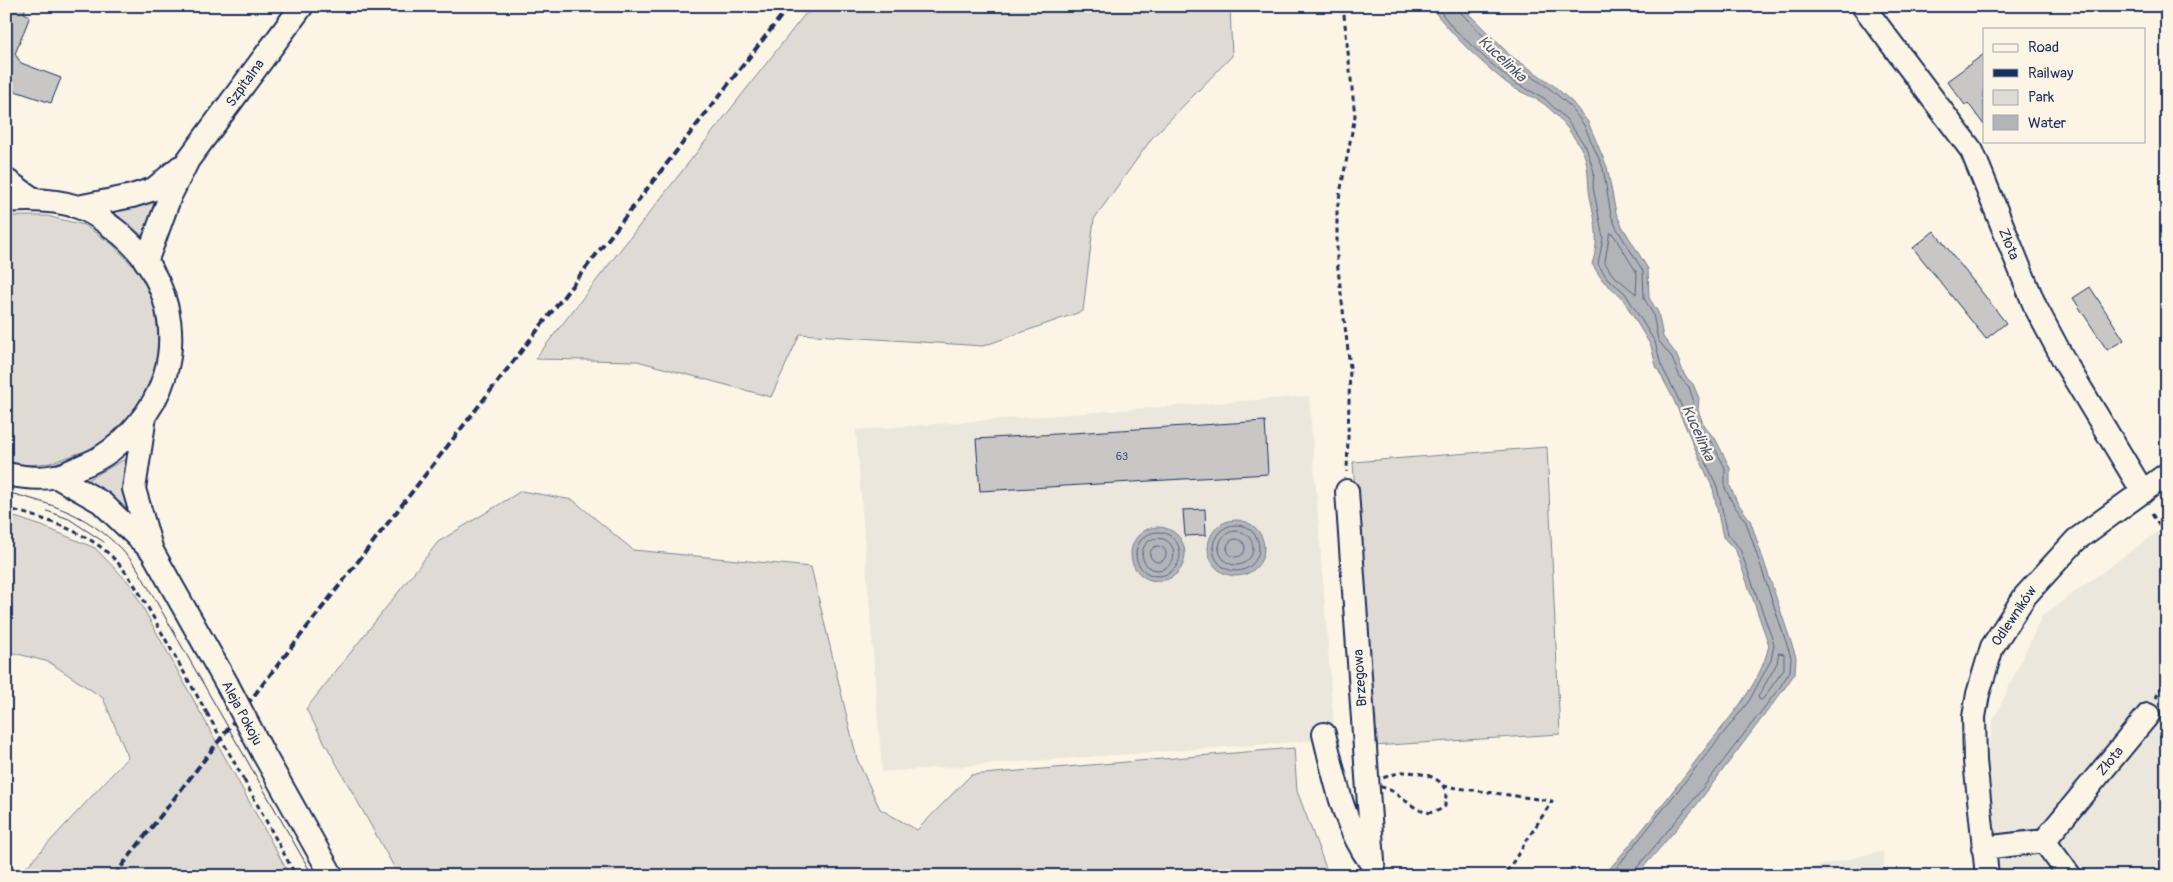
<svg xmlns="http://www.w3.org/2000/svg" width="2173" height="882" font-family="Pangolin,sans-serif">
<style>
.built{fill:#ece7dc}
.green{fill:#dfdbd4;stroke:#7d8599}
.water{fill:#b2b4b8;stroke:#767f94}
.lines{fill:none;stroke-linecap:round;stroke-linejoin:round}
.shore{stroke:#576482;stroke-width:1}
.building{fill:#c8c7c6;stroke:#1b2f5e}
.minor-casing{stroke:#1b2f5e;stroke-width:26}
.path{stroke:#1b2f5e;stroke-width:3;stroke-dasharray:5 4;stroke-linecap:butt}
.minor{stroke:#fcf5e5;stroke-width:22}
.tram{stroke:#1b2f5e;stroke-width:1}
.rail{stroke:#1b2f5e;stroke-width:4;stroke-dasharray:8 4;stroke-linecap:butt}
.minor-bridge-casing{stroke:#1b2f5e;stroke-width:26;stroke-linecap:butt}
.path-bridge{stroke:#1b2f5e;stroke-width:3;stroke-dasharray:5 4;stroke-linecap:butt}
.minor-bridge{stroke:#fcf5e5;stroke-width:22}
.labels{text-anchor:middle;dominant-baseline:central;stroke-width:4.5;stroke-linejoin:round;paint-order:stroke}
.number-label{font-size:11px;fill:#465578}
.street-label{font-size:14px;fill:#1b2f5e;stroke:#fcf5e5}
.water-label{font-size:15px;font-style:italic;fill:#485779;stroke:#fcf5e5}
</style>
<rect width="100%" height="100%" fill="#fcf5e5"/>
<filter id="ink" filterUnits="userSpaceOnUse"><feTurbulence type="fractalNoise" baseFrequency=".02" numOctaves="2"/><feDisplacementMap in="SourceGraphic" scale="10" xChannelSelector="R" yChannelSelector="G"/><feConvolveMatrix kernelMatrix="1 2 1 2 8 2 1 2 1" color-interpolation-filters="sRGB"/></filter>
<g filter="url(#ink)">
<path class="built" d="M 1309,396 L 1335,739 L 882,772 L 856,430 Z
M 2167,525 L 2167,876 L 1961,876 L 1972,874 L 1993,721 L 2042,616 Z
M 1883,851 L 1885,876 L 1775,876 L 1857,857 Z"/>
<path class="green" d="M 832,6 L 1230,6 L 1232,56 L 1152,138 L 1094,219 L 1083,311 L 983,346 L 800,334 L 771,397 L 637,361 L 535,359 L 805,14 Z
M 156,198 L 149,246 L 143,236 L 112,211 L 128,208 Z
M 11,216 L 47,216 L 84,225 L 112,244 L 140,273 L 154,303 L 158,333 L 157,356 L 151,386 L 124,424 L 103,445 L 50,463 L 27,465 L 6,462 L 6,218 Z
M 1547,447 L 1560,734 L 1373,746 L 1353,462 Z
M 127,458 L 128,463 L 130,517 L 82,483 Z
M 521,491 L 573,500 L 633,550 L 811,567 L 857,759 L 880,809 L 917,830 L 971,775 L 1294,748 L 1297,791 L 1329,876 L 399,876 L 306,709 L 438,542 Z
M 6,514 L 42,526 L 95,548 L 130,584 L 290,876 L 18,876 L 128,757 L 103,698 L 49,662 L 6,651 Z"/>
<path class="water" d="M 1430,6 L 1461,6 L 1511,56 L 1552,84 L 1572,102 L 1588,122 L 1607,167 L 1616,213 L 1622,226 L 1648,269 L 1649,298 L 1658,312 L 1663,337 L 1676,354 L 1685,376 L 1693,384 L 1699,398 L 1698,410 L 1704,426 L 1716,440 L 1730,468 L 1730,486 L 1737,502 L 1750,520 L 1796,657 L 1795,673 L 1784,689 L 1695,807 L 1636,876 L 1603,876 C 1638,837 1670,795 1701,754 C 1726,721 1760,687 1769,645 L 1736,551 L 1723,537 L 1713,489 L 1672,396 L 1656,366 L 1651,346 L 1621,296 L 1603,281 L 1592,264 C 1600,241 1595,220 1590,197 C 1587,181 1590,163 1581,148 C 1571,132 1555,110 1538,100 C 1529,95 1517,91 1508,84 C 1479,61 1453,36 1430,6 Z
M1208 548a28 28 0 1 1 56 0a28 28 0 1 1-56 0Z
M1131 554a27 27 0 1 1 54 0a27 27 0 1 1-54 0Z"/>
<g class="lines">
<path class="shore" d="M 1436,6 L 1453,28 L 1487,60 L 1513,82 L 1544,98 L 1566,119 L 1586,147 L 1594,172 L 1593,187 L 1603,238 L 1598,264 L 1607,278 L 1625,293 L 1655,342 L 1661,365 L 1676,394 L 1717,487 L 1728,534 L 1740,549 L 1774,644 L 1771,660 L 1749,701 L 1610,876
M 1458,6 L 1460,12 L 1507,60 L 1549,88 L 1569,105 L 1584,125 L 1603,168 L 1611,215 L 1617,229 L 1643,271 L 1644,298 L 1653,314 L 1658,340 L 1671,356 L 1681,379 L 1689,387 L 1693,399 L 1693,411 L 1700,428 L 1712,443 L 1725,468 L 1725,488 L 1733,504 L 1746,522 L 1791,657 L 1790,671 L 1780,687 L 1691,803 L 1634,871 L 1633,876
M 1610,233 L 1613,234 L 1637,273 L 1636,294 L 1612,274 L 1605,263 Z
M1213 548a23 23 0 1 1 46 0a23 23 0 1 1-46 0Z
M1219 548a17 17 0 1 1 34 0a17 17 0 1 1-34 0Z
M1136 554a22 22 0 1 1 44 0a22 22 0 1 1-44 0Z
M1142 554a16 16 0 1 1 32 0a16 16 0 1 1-32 0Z
M1227 548a9 9 0 1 1 18 0a9 9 0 1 1-18 0Z
M1150 554a8 8 0 1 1 16 0a8 8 0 1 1-16 0Z
M 1779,653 L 1784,654 L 1784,669 L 1763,699 L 1760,700 L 1758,697 L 1777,663 Z"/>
</g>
<path class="building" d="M 10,6 L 26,6 L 24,13 L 30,16 L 15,54 L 21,63 L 61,78 L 51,103 L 6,88 L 6,17 Z
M 1984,54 L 1984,125 L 1968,103 L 1965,105 L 1947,81 Z
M 1934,231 L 2006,323 L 1986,339 L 1913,248 Z
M 2090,287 L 2124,340 L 2107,350 L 2073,298 Z
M 1265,421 L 1268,474 L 980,491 L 976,439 Z
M 1205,509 L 1206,535 L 1185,536 L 1183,510 Z"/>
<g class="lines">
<g class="minor-casing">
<path id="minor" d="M 1863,6 L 1972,151 L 2035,306 L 2067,366 L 2143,492
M 6,180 L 33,199
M 6,201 C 30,199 54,199 78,207 C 90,211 103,220 113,228 C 178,275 190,365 137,425 C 120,445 104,458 80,467 C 72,470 64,475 55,476 C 40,480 21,477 6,474
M 78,207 L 132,196 L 154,189 L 180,167
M 146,262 L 170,196 L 188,160 L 302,6
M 145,416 L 134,489 L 152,551 L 227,684
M 55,476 L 101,502 L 151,550
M 1347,491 L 1374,876
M 1324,734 C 1335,778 1343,825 1371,863
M 263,753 L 332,876
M 2044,841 L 2148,715
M 1983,848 L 2044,841 L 2070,876
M 1987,876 L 1975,761 L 1974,717 L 1978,694 L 1992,647 L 2025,596 L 2076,540 L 2167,474"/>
</g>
<path class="path" d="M 1343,6 L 1355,116 L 1337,209 L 1337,261 L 1350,367 L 1347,472
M 6,508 C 38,517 70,526 98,545 C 128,566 145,603 162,633 C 177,660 192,687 207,713
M 2152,514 L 2167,538
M 2156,698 L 2167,675
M 1401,772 C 1414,772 1440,774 1445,790 C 1447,795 1445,801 1445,806 C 1424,824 1409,800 1390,790 C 1383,787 1375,785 1367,783 Z
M 244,780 L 296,876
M 1443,786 L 1552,801 L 1504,876
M 2162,876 L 2167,875"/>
<use href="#minor" class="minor"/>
<path class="tram" d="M 6,492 C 64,507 97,518 136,566 L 313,876
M 47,511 L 69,519 L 104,542"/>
<path class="rail" d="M 114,876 L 789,6"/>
<g class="minor-bridge-casing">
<path id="minor-bridge" d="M 227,684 L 263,753"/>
</g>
<path class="path-bridge" d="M 207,713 L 244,780"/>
<use href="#minor-bridge" class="minor-bridge"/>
</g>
</g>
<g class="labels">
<g class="number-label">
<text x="1122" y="456">63</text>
</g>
<g class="street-label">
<text transform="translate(245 83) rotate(-54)">Szpitalna</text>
<text transform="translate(2009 244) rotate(68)">Złota</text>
<text transform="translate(2014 616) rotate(-56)">Odlewników</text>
<text transform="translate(1360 678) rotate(-94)">Brzegowa</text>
<text transform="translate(242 713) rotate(62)">Aleja Pokoju</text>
<text transform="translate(2110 761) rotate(-50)">Złota</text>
</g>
<g class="water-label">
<text transform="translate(1502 59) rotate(43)">Kucelinka</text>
<text transform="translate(1698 433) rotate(66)">Kucelinka</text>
</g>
</g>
<rect width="2173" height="882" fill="none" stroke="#fcf5e5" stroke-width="25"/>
<rect x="12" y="12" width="2148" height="857" fill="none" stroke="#1b2f5e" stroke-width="2" filter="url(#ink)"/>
<rect x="1983" y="28" width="162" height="115" fill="#fcf5e5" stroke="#a2a6af"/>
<rect x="1993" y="44" width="25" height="8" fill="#fcf5e5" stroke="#a2a6af"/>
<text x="2028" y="52" font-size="15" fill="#1b2f5e">Road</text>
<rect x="1993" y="69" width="25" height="8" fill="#1b2f5e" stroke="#a2a6af"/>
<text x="2028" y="78" font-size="15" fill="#1b2f5e">Railway</text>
<rect x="1993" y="90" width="25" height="15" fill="#dfdbd4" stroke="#a2a6af"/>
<text x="2028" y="102" font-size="15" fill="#1b2f5e">Park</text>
<rect x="1993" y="115" width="25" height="15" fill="#b2b4b8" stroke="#a2a6af"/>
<text x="2028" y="128" font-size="15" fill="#1b2f5e">Water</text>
</svg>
